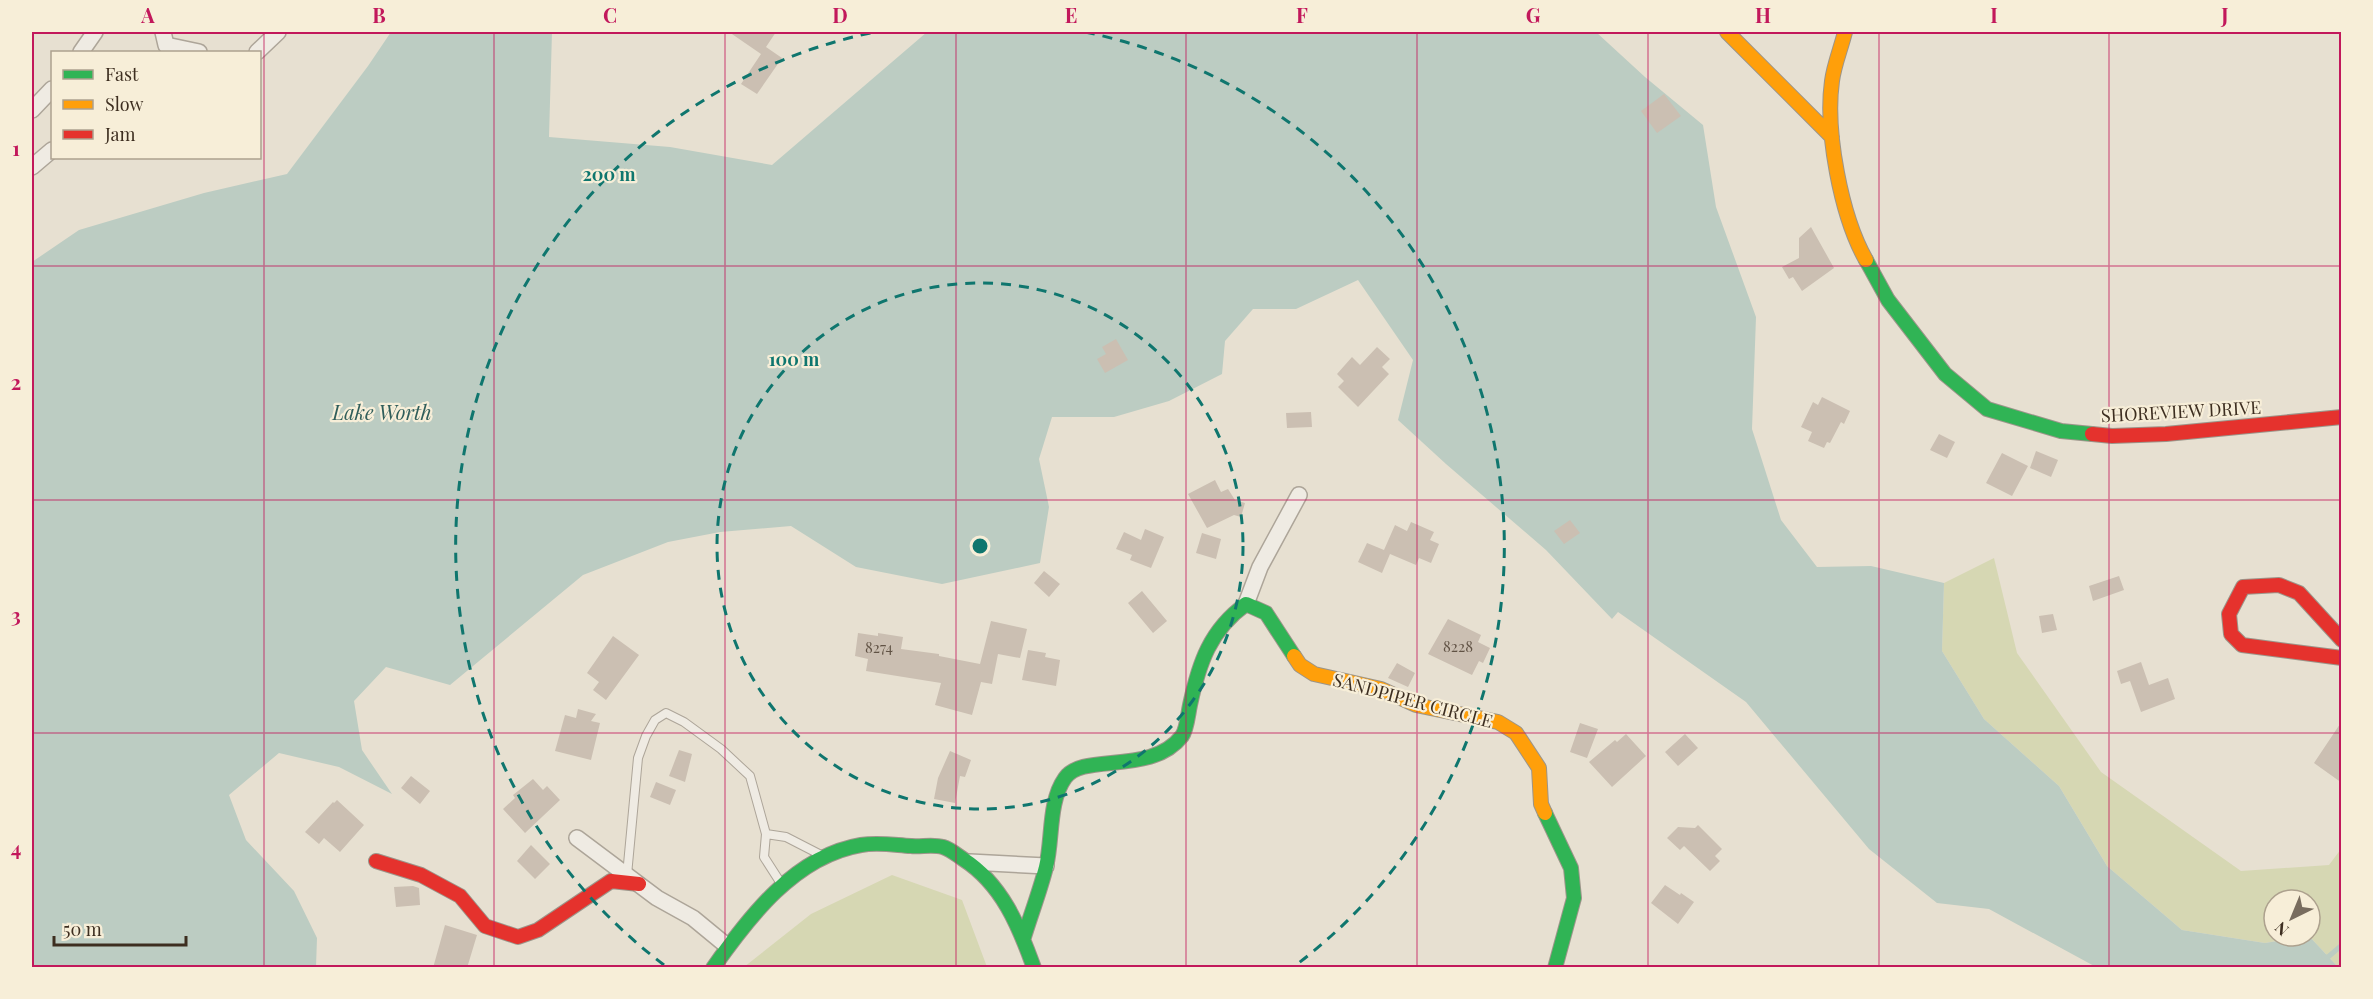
<svg xmlns="http://www.w3.org/2000/svg" width="2373" height="999" font-family="'Playfair Display',serif">
<style>
.green{fill:#d6d7b3;fill-rule:evenodd}
.water{fill:#bcccc2}
.lines{fill:none;stroke-linecap:round;stroke-linejoin:round}
.stream{stroke:#bcccc2;stroke-width:5}
.building{fill:#cbbfb2}
.lane-casing{stroke:#ada599;stroke-width:10}
.street-casing{stroke:#ada599;stroke-width:18}
.fast-casing{stroke:#9c958a;stroke-width:16}
.slow-casing{stroke:#9c958a;stroke-width:16}
.jam-casing{stroke:#9c958a;stroke-width:16}
.lane{stroke:#efebe3;stroke-width:8}
.street{stroke:#efebe3;stroke-width:15}
.fast{stroke:#30b455;stroke-width:14}
.slow{stroke:#ff9f0a;stroke-width:14}
.jam{stroke:#e5322d;stroke-width:14}
.grid{fill:none;stroke:#c2185b;stroke-width:1.5;stroke-opacity:0.55}
.ring{fill:none;stroke:#0f766e;stroke-width:3;stroke-dasharray:10 8}
.labels{text-anchor:middle;dominant-baseline:central;stroke-width:4.5;stroke-linejoin:round;paint-order:stroke}
.number-label{font-size:15px;fill:#605244}
.street-label{font-size:18px;fill:#3d2e20;stroke:#f7eed8}
.water-label{font-size:20px;font-style:italic;fill:#2f5d5a;stroke:#f7eed8}
.centre{fill:#0f766e;stroke:#f7eed8;stroke-width:3}
.ring-label{font-size:18px;text-anchor:middle;font-weight:bold;fill:#0f766e;stroke:#f7eed8;stroke-width:4.5;stroke-linejoin:round;paint-order:stroke}
.neatline{fill:none;stroke:#c2185b;stroke-width:2}
.grid-label{font-size:20px;text-anchor:middle;font-weight:bold;fill:#c2185b}
</style>
<rect width="100%" height="100%" fill="#e7e0d1"/>
<path class="green" d="M 1994,558 L 2017,653 L 2101,772 L 2241,871 L 2329,865 L 2341,849 L 2341,967 L 2338,967 L 2309,936 L 2265,943 L 2182,930 L 2107,866 L 2059,786 L 1984,719 L 1942,651 L 1944,583 ZM 2274,900 L 2310,900 L 2310,936 L 2274,936 Z
M 892,875 L 962,900 L 987,967 L 744,967 L 811,914 Z"/>
<path class="water" d="M 391,32 L 552,32 L 549,137 L 670,147 L 772,165 L 927,32 L 1596,32 L 1645,77 L 1703,125 L 1716,207 L 1756,317 L 1752,429 L 1781,520 L 1817,567 L 1871,566 L 1944,583 L 1942,651 L 1984,719 L 2059,786 L 2107,866 L 2182,930 L 2265,943 L 2309,936 L 2338,967 L 2096,967 L 1989,909 L 1937,903 L 1869,849 L 1746,702 L 1618,612 L 1612,619 L 1546,550 L 1446,464 L 1398,420 L 1413,360 L 1358,280 L 1296,309 L 1253,309 L 1225,341 L 1222,374 L 1169,401 L 1114,417 L 1052,417 L 1039,459 L 1049,507 L 1040,563 L 942,584 L 856,567 L 791,526 L 720,532 L 668,542 L 583,575 L 450,685 L 386,667 L 354,701 L 362,750 L 392,794 L 339,767 L 279,753 L 229,795 L 246,840 L 294,891 L 317,938 L 316,967 L 32,967 L 32,262 L 79,230 L 204,193 L 287,174 L 368,66 Z"/>
<g class="lines">
<path class="stream" d="M 2324,957 L 2328,957 L 2342,945"/>
</g>
<path class="building" d="M 729,32 L 776,32 L 766,47 L 782,58 L 757,94 L 741,84 L 761,54 Z
M 1664,94 L 1681,116 L 1657,133 L 1641,111 Z
M 1811,227 L 1834,268 L 1802,291 L 1793,277 L 1789,279 L 1782,267 L 1799,258 L 1799,238 Z
M 1116,339 L 1128,360 L 1105,373 L 1097,359 L 1106,354 L 1102,347 Z
M 1377,347 L 1390,359 L 1382,367 L 1389,374 L 1358,407 L 1338,387 L 1344,381 L 1337,374 L 1352,357 L 1360,365 Z
M 1822,397 L 1850,411 L 1844,424 L 1841,422 L 1830,443 L 1827,442 L 1824,448 L 1808,441 L 1812,432 L 1801,427 L 1813,402 L 1818,405 Z
M 1311,412 L 1312,427 L 1287,428 L 1286,413 Z
M 1939,434 L 1955,442 L 1947,458 L 1930,450 Z
M 2036,451 L 2058,460 L 2051,477 L 2030,468 Z
M 2002,453 L 2028,466 L 2012,496 L 1986,483 Z
M 1215,480 L 1221,492 L 1228,489 L 1235,500 L 1245,503 L 1241,517 L 1234,515 L 1207,528 L 1188,494 Z
M 1570,520 L 1580,533 L 1564,544 L 1554,531 Z
M 1411,522 L 1434,532 L 1430,540 L 1439,544 L 1431,563 L 1419,558 L 1416,565 L 1390,554 L 1382,573 L 1358,562 L 1367,543 L 1384,550 L 1395,525 L 1407,531 Z
M 1145,529 L 1164,537 L 1151,568 L 1130,560 L 1132,555 L 1116,549 L 1124,532 L 1141,540 Z
M 1202,533 L 1221,539 L 1216,559 L 1196,553 Z
M 1044,571 L 1060,584 L 1049,597 L 1034,583 Z
M 2119,576 L 2124,590 L 2093,601 L 2089,586 Z
M 1142,591 L 1167,621 L 1153,633 L 1128,603 Z
M 2053,614 L 2057,630 L 2042,633 L 2039,616 Z
M 1448,619 L 1481,635 L 1478,642 L 1490,648 L 1483,663 L 1479,661 L 1472,675 L 1428,654 Z
M 991,621 L 1027,629 L 1020,658 L 998,654 L 992,684 L 981,682 L 972,715 L 935,705 L 941,683 L 866,671 L 868,659 L 855,656 L 858,633 L 878,636 L 878,633 L 903,637 L 901,649 L 939,654 L 939,656 L 980,664 Z
M 613,636 L 639,655 L 606,700 L 593,690 L 599,682 L 587,673 Z
M 1028,650 L 1046,653 L 1045,657 L 1060,660 L 1056,686 L 1022,680 Z
M 2141,662 L 2149,685 L 2168,678 L 2175,699 L 2141,712 L 2130,681 L 2121,684 L 2117,671 Z
M 1397,663 L 1415,673 L 1408,687 L 1388,678 Z
M 578,709 L 596,714 L 591,721 L 600,723 L 591,760 L 555,751 L 565,715 L 576,718 Z
M 2342,721 L 2342,783 L 2314,763 Z
M 1580,723 L 1598,729 L 1587,758 L 1570,752 Z
M 1626,734 L 1646,756 L 1612,787 L 1589,762 L 1615,740 L 1617,742 Z
M 1685,734 L 1698,748 L 1678,766 L 1665,752 Z
M 679,750 L 692,754 L 685,782 L 669,776 Z
M 950,751 L 971,760 L 965,777 L 960,776 L 955,803 L 934,799 L 938,778 Z
M 411,776 L 430,791 L 420,804 L 401,788 Z
M 533,779 L 543,790 L 547,786 L 560,800 L 525,833 L 503,809 L 515,798 L 513,795 Z
M 656,782 L 676,790 L 670,805 L 650,797 Z
M 337,800 L 364,825 L 340,852 L 324,838 L 319,844 L 305,832 L 333,802 L 334,803 Z
M 1698,825 L 1722,849 L 1715,856 L 1720,861 L 1710,871 L 1684,846 L 1680,850 L 1667,838 L 1678,827 L 1695,828 Z
M 531,845 L 550,864 L 535,879 L 517,861 Z
M 1665,885 L 1680,895 L 1681,893 L 1694,902 L 1678,924 L 1651,903 Z
M 413,886 L 419,888 L 420,905 L 396,907 L 394,887 Z
M 445,925 L 477,935 L 467,968 L 433,968 Z"/>
<g class="lines">
<g class="lane-casing">
<path id="lane" d="M 766,834 L 786,837 L 823,856
M 627,875 L 638,758 L 646,736 L 655,720 L 666,713 L 684,722 L 721,749 L 750,776 L 766,834 L 764,857 L 782,885"/>
</g>
<g class="street-casing">
<path id="street" d="M 163,32 L 166,45 L 199,52
M 81,52 L 95,32
M 257,52 L 278,32
M 32,110 L 52,89
M 32,167 L 52,150
M 1246,604 L 1260,567 L 1299,495
M 577,838 L 657,898 L 693,918 L 727,946
M 970,862 L 1046,866"/>
</g>
<g class="fast-casing">
<path id="fast" d="M 1866,260 L 1888,300 L 1945,374 L 1987,409 L 2061,431 L 2092,434
M 1545,813 L 1571,868 L 1574,898 L 1555,968
M 1024,937 C 1031,914 1040,891 1046,867 C 1053,839 1048,802 1065,778 C 1083,752 1151,776 1182,736 C 1187,729 1188,714 1190,705 C 1199,663 1210,630 1246,604 L 1266,613 L 1294,656
M 713,968 C 749,917 795,856 861,845 C 878,842 894,845 911,846 C 921,847 933,844 943,847 C 950,849 957,855 963,859 C 1002,884 1019,926 1034,968"/>
</g>
<g class="slow-casing">
<path id="slow" d="M 1727,32 L 1832,137
M 1845,32 C 1841,48 1834,65 1832,81 C 1825,131 1841,216 1866,260
M 1294,656 L 1300,665 L 1314,674 L 1381,689 L 1416,705 L 1498,722 L 1516,733 L 1539,768 L 1541,804 L 1545,813"/>
</g>
<g class="jam-casing">
<path id="jam" d="M 2092,434 L 2112,436 L 2166,434 L 2342,417
M 2342,640 L 2299,593 L 2279,585 L 2243,587 L 2229,614 L 2231,634 L 2242,645 L 2342,658
M 376,861 L 421,875 L 460,896 L 485,926 L 518,937 L 538,930 L 611,881 L 639,884"/>
</g>
<use href="#lane" class="lane"/>
<use href="#street" class="street"/>
<use href="#fast" class="fast"/>
<use href="#slow" class="slow"/>
<use href="#jam" class="jam"/>
</g>
<path class="grid" d="M 264,32 L 264,968M 494,32 L 494,968M 725,32 L 725,968M 956,32 L 956,968M 1186,32 L 1186,968M 1417,32 L 1417,968M 1648,32 L 1648,968M 1879,32 L 1879,968M 2109,32 L 2109,968M 32,266 L 2342,266M 32,500 L 2342,500M 32,733 L 2342,733"/>
<g class="ring">
<circle cx="980" cy="546" r="263"/>
<path d="M664 965A525 525 0 0 1 875 32M1085 32A525 525 0 0 1 1296 965"/>
</g>
<g class="labels">
<g class="number-label">
<text x="1458" y="646">8228</text>
<text x="879" y="647">8274</text>
</g>
<g class="street-label">
<text transform="translate(2181 411) rotate(-3)">SHOREVIEW DRIVE</text>
<text transform="translate(1413 700) rotate(15)">SANDPIPER CIRCLE</text>
</g>
<g class="water-label">
<text x="382" y="411">Lake Worth</text>
</g>
</g>
<circle cx="980" cy="546" r="9" class="centre"/>
<g class="ring-label">
<text x="609" y="181">200 m</text>
<text x="794" y="366">100 m</text>
</g>
<rect width="2373" height="999" fill="none" stroke="#f7eed8" stroke-width="66"/>
<rect x="51" y="51" width="210" height="108" fill="#f7eed8" stroke="#ada18e" stroke-width="1.5"/>
<rect x="63" y="70" width="30" height="9" fill="#30b455" stroke="#ada18e" stroke-width="1.5"/>
<text x="105" y="81" font-size="18" fill="#3d2e20">Fast</text>
<rect x="63" y="100" width="30" height="9" fill="#ff9f0a" stroke="#ada18e" stroke-width="1.5"/>
<text x="105" y="111" font-size="18" fill="#3d2e20">Slow</text>
<rect x="63" y="130" width="30" height="9" fill="#e5322d" stroke="#ada18e" stroke-width="1.5"/>
<text x="105" y="141" font-size="18" fill="#3d2e20">Jam</text>
<g transform="translate(2292 918) rotate(223)"><circle r="28" fill="#f7eed8" stroke="#ada18e" stroke-width="1.5"/>
<path d="M0-4.5L10 22L0 15L-10 22Z" fill="#786c5e"/>
<text y="-9" font-size="16" font-weight="bold" text-anchor="middle" fill="#3d2e20">N</text>
</g>
<path d="M54 936v9h132v-9" fill="none" stroke="#3d2e20" stroke-width="3"/>
<text x="63" y="936" font-size="18" fill="#3d2e20" stroke="#f7eed8" stroke-width="4.5" paint-order="stroke">50 m</text>
<rect x="33" y="33" width="2307" height="933" class="neatline"/>
<g class="grid-label">
<text x="148" y="23">A</text>
<text x="379" y="23">B</text>
<text x="610" y="23">C</text>
<text x="840" y="23">D</text>
<text x="1071" y="23">E</text>
<text x="1302" y="23">F</text>
<text x="1533" y="23">G</text>
<text x="1763" y="23">H</text>
<text x="1994" y="23">I</text>
<text x="2225" y="23">J</text>
<text x="16" y="156">1</text>
<text x="16" y="390">2</text>
<text x="16" y="623">3</text>
<text x="16" y="856">4</text>
</g>
</svg>
